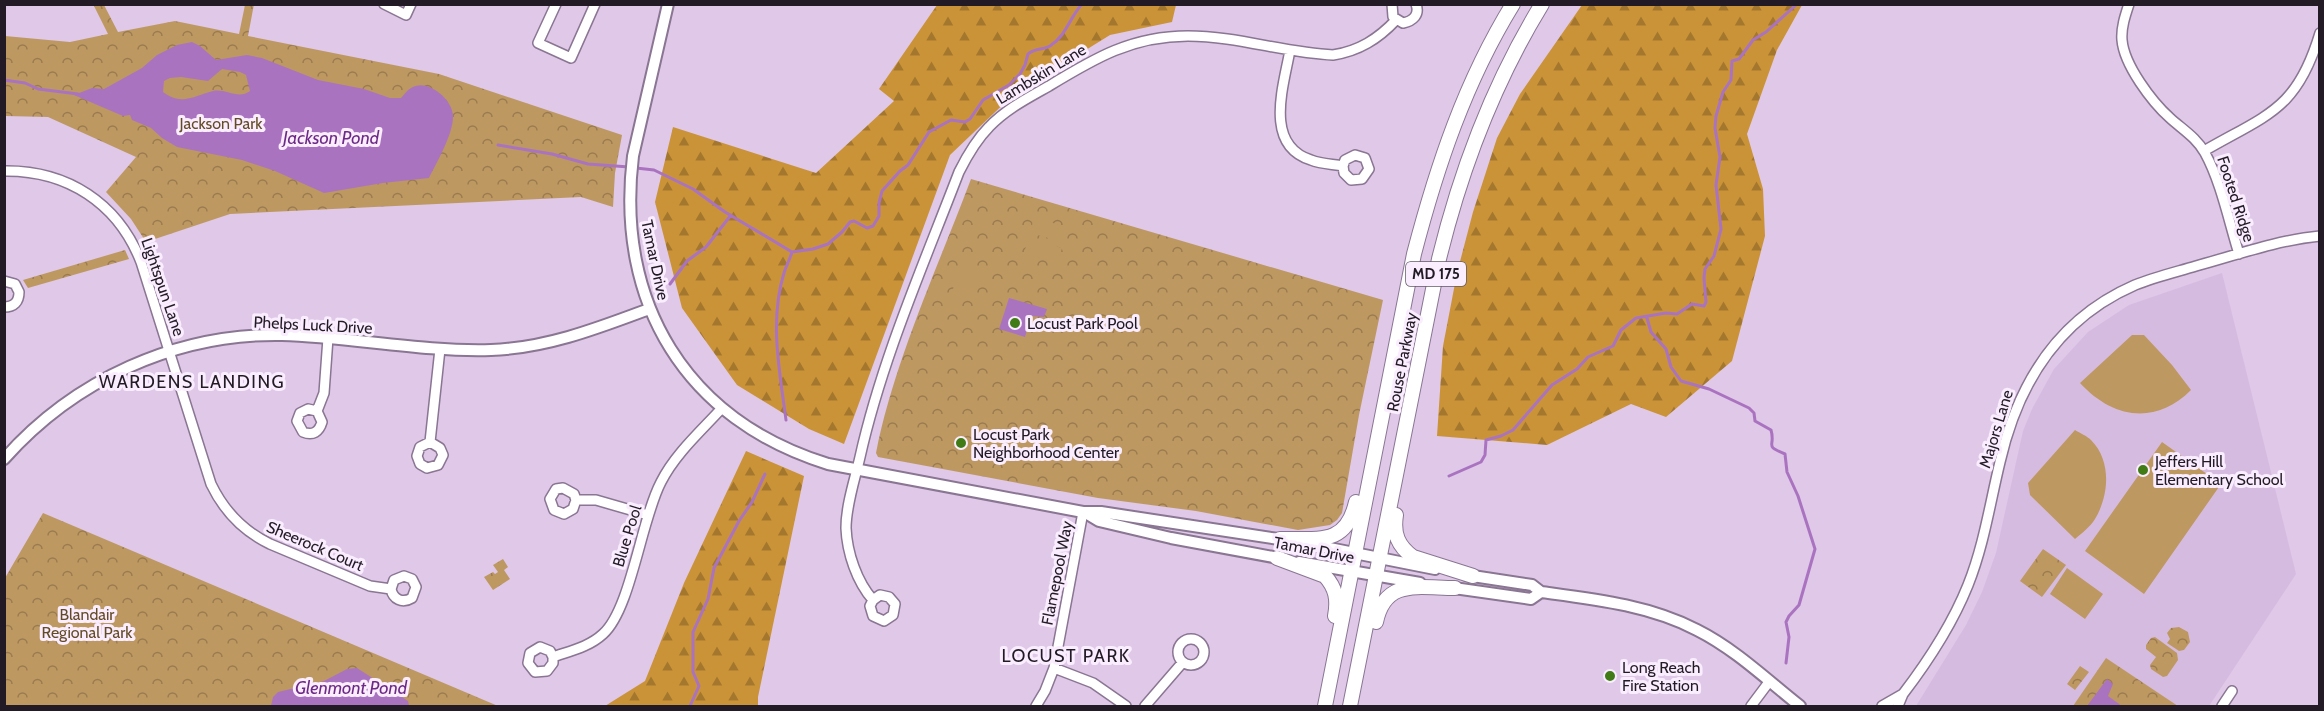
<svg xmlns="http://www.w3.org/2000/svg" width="2324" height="711" font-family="Cabin,sans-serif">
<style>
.built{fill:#d6bbe1}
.forest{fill:url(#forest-firs)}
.park{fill:url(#park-crowns)}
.pitch{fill:#be9861}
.water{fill:#aa73c0;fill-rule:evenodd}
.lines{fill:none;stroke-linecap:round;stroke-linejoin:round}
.stream{stroke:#aa73c0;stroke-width:3}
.minor-casing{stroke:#8a7593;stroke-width:12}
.tertiary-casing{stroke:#8a7593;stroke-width:14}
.primary-casing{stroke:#8a7593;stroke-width:16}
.minor{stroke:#fff;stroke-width:9}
.tertiary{stroke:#fff;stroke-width:10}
.primary{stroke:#fff;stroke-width:14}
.poi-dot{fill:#407b16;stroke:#f9edfe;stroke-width:2}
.labels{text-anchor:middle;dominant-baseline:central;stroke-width:6;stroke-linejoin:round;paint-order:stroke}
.shield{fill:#f9edfe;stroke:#625966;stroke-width:1.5}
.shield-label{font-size:15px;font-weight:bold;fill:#221a25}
.street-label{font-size:16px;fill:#221a25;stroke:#f9edfe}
.park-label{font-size:16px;fill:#644b26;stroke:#f9edfe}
.poi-label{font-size:16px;fill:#221a25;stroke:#f9edfe;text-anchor:start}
.water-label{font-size:18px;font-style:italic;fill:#6e2986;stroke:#f9edfe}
.neighbourhood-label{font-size:18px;letter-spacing:1.5px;fill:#221a25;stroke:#f9edfe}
</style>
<defs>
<pattern id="forest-firs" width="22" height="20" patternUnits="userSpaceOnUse" patternTransform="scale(1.5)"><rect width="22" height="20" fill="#cb9337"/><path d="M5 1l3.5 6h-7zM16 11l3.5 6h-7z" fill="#a4772e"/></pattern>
<pattern id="park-crowns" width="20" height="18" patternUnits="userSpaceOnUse" patternTransform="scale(1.5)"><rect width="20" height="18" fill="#be9861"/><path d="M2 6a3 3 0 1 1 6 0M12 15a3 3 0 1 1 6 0" fill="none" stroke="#9a7b50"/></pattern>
</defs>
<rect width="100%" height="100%" fill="#dfc8e8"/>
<path class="built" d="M 2222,273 L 2296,574 L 2209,706 L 2178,706 L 2107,659 L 2073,706 L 1916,706 L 1966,625 L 1982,592 L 1996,553 L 2023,431 L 2032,409 L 2054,369 L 2088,332 L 2129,305 Z"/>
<path class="forest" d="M 937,5 L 1176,5 L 1172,22 L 1110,35 L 1013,95 L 950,155 L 844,444 L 809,429 L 737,385 L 682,308 L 655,202 L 673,127 L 816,173 L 894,101 L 879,89 Z
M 1582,5 L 1802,5 L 1777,50 L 1747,134 L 1763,189 L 1765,236 L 1732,361 L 1666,417 L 1631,404 L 1547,445 L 1437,436 L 1443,346 L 1457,273 L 1473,212 L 1497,138 L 1520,94 Z
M 746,451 L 804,476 L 758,697 L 758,706 L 605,706 L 645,681 L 684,583 Z"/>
<path class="park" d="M 93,4 L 104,5 L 118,32 L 175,21 L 239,34 L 245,5 L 254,4 L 248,36 L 439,74 L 622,135 L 615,173 L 613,207 L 581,197 L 230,214 L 146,242 L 131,219 L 106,192 L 136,157 L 48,117 L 5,116 L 5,36 L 70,42 L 108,34 Z
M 971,179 L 1383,300 L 1359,415 L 1342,513 L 1337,520 L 1330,525 L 1298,530 L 1196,511 L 1098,498 L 878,457 L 876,453 C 894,361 938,267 971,179 Z
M 125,250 L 129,259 L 28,288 L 23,280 Z
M 43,513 L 498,706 L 5,706 L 5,578 Z
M 2043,549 L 2066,565 L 2042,597 L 2020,581 Z
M 503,559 L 508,567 L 504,570 L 510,579 L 493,590 L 484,577 L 493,572 L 495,574 L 498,572 L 493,565 Z
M 2179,627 L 2188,632 L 2190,642 L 2184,650 L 2179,651 L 2167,643 L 2170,639 L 2167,633 L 2171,628 Z
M 2155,637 L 2177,653 L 2178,660 L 2167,676 L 2163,677 L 2151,669 L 2150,665 L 2156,657 L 2146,649 L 2146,645 L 2151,638 Z
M 2106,658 L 2178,706 L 2073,706 Z
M 2080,666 L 2089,672 L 2075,690 L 2067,684 Z"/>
<path class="pitch" d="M 1034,218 L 1068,227 L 1063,242 L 1030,233 Z
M 1028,238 L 1062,248 L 1058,263 L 1024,254 Z
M 962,262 L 979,267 L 968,300 L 951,295 Z
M 2132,335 L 2144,335 L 2172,365 L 2191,390 C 2155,426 2112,418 2080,383 Z
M 2075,430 C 2080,433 2087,436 2091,440 C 2112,461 2109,496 2095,519 C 2090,527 2082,533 2075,539 L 2030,495 L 2028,483 Z
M 2162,442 L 2221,484 L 2144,594 L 2085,551 Z
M 2067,568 L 2103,594 L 2085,619 L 2050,594 Z"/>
<path class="water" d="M 192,42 L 200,46 L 216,60 L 247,55 L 262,58 L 318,80 L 364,89 L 390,98 L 401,98 C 404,95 407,90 411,88 C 427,77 454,100 453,117 C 453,134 437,162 429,178 L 383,183 L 324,193 L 275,171 L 242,160 L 177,147 L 162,138 L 151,128 L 132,120 L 130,115 L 123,116 L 74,95 L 92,88 L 104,89 L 142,68 L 157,55 L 177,45 ZM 222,69 L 240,72 L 246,75 L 250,91 C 238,100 226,88 213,91 C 194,96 181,106 163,92 L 164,81 L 170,78 L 181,77 L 208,81 Z
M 1009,298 L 1047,309 L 1044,317 L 1031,316 L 1025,337 L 999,329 Z
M 357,668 L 408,701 L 409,706 L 271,706 L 273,697 L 278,692 L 324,681 L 347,669 Z
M 2107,679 L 2113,684 L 2108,696 L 2122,706 L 2087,706 Z"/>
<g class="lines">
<path class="stream" d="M 4,80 L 25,83 L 38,89 L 78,94
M 498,145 L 552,154 L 588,164 L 629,167
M 636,168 L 654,170 L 693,189 L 725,212 L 792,252 L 813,249 L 828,244 L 842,232 L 850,222 L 854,221 L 867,228 L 873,226 L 879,216 L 879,203 L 882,191 L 900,171 L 908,165 L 929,132 L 951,120 L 965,122 L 970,119 L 983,100 L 1009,85 L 1020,74 L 1025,65 L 1028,54 C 1034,48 1043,50 1050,46 C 1066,36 1070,17 1082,4
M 670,284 L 687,261 L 706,247 L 731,215
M 1647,318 L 1651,332 L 1666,349 L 1671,367 L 1681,381 L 1709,389 L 1749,408 L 1754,413 L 1755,421 L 1771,430 C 1776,447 1763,445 1785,454 L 1787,472 L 1798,496 L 1815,549 L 1799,605 L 1789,616 L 1786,622 L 1789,637 L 1786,663
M 786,420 C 780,373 769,321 784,273 C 786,266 790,259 792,252
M 1449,476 L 1481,462 L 1485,455 L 1486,440 L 1501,436 L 1513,430 L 1552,385 L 1577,369 L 1588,357 L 1613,346 L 1621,330 L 1636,318 L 1666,313 L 1677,314 L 1692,304 L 1704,306 L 1706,302 L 1704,278 L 1705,269 L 1714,256 L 1721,229 L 1716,185 L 1720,157 L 1715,128 L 1716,116 L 1723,92 L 1731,80 L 1732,61 L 1739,59 L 1753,40 L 1766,32 L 1797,4
M 690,706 L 699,686 L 693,672 L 693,632 L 708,599 L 714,568 L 739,521 L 752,502 L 765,474"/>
<g class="minor-casing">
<path id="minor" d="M 384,4 L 406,15 L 411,4
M 556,4 L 538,43 L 571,58 L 595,4
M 1392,4 L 1393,17 L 1403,23 C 1413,21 1420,15 1416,4
M 2129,4 C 2125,16 2121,28 2122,40 C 2124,65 2152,102 2170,118 C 2182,129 2197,138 2205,153 C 2221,182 2229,222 2239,254
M 1290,50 C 1284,85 1263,145 1311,160 C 1321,164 1332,164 1343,166 L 1344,173 L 1351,180 L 1362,179 L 1369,169 L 1365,158 L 1355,155 L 1345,160 L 1343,166
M 2204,151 C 2268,114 2297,110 2320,33
M 4,171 C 67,170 118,203 141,262 L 211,484 C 224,511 243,531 270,544 L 370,586 L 391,589 C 393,599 402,604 412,598 L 416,587 L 412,579 L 404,576 L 394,580 L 391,589
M 4,281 L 15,284 L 19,292 C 19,302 14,307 4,307
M 317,411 L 308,409 L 300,413 L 297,421 L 303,432 C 313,436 319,432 322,422 L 317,411 L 324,393 L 328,338
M 430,442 L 440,448 L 443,455 L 438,465 L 427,468 L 420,464 L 417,456 L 420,447 L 430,442 L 440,349
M 576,500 L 573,509 L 564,514 L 554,510 L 550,499 L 556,489 L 563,488 L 574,494 L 576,500 L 596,500 L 648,515
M 873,600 L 880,595 L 889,597 L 895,604 L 893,615 L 884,621 L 873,616 L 870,606 L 873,600 C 857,582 847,553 846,528 C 846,505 855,479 860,457 C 882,359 923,266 959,172 C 967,156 976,140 989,127 C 1006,109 1028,98 1049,86 C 1095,58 1132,36 1188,36 C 1237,36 1285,53 1333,55 C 1359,51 1378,39 1396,20
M1178 652a13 13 0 1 1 26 0a13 13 0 1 1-26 0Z
M 553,657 L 550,651 L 540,647 L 530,653 L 528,663 L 535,672 L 547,671 L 553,663 L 553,657 C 570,651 589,647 603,634 C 631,609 641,520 661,482 C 675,454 701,431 722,408
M 1054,668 L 1093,683 L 1126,706
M 1903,694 C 1929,660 1952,625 1968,585 C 1984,545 1990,503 2000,462 C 2018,383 2059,318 2135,285 C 2155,277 2176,272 2196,266 C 2236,255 2278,240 2320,236
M 1036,706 L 1045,691 L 1054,668 L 1083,512
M 1145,706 L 1183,662
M 1751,706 L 1769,682
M 1882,706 L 1903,694 L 1898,706
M 2222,706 L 2232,691"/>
</g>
<g class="tertiary-casing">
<path id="tertiary" d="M 668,4 L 633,156 C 615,303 686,420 828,464 L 1083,512 L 1101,512 L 1285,540
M 4,459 C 74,380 176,333 282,335 C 352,337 421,352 491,350 C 547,348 598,328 649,309
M 1084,512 L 1099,521 L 1171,538 L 1284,559
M 1304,543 L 1435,569
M 1299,562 L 1420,583
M 1466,575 L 1532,585 L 1541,592 C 1593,599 1649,605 1697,630 C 1735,649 1767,680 1800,706
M 1447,587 L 1531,599 L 1541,592"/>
</g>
<g class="primary-casing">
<path id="primary" d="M 1396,515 C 1393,534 1398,546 1413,557 L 1473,576
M 1280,539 C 1317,538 1346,547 1356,502
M 1277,558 L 1325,576 C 1336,588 1338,600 1335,616
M 1376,622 C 1385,578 1419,588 1455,588
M 1325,706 L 1414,254 C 1437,166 1465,82 1513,4
M 1350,706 L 1439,259 C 1461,169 1493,84 1542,4"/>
</g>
<use href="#minor" class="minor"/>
<use href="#tertiary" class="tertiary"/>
<use href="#primary" class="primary"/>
</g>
<g class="poi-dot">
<circle cx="1015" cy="323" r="6"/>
<circle cx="961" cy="443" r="6"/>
<circle cx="2143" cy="470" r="6"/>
<circle cx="1610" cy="676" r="6"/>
</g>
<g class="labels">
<rect class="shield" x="1406" y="262" width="60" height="24" rx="4.5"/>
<g class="shield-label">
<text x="1436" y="274">MD 175</text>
</g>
<g class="street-label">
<text transform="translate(1041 74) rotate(-31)">Lambskin Lane</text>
<text transform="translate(2236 199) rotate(72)">Footed Ridge</text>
<text transform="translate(655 260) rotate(78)">Tamar Drive</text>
<text transform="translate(163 287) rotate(71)">Lightspun Lane</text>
<text transform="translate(313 325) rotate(3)">Phelps Luck Drive</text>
<text transform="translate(1402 362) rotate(-79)">Rouse Parkway</text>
<text transform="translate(1996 429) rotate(-73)">Majors Lane</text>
<text transform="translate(627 536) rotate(-73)">Blue Pool</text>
<text transform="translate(315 546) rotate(23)">Sheerock Court</text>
<text transform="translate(1314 550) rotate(11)">Tamar Drive</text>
<text transform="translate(1057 573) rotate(-79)">Flamepool Way</text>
</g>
<g class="park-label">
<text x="221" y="123">Jackson Park</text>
<text x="87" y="614">Blandair<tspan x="87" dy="18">Regional Park</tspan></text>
</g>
<g class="poi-label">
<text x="1027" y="323">Locust Park Pool</text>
<text x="973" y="434">Locust Park<tspan x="973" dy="18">Neighborhood Center</tspan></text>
<text x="2155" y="461">Jeffers Hill<tspan x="2155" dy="18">Elementary School</tspan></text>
<text x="1622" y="667">Long Reach<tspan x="1622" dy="18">Fire Station</tspan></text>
</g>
<g class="water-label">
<text x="331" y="138">Jackson Pond</text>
<text x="351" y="688">Glenmont Pond</text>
</g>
<g class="neighbourhood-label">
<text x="192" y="382">WARDENS LANDING</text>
<text x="1066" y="656">LOCUST PARK</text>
</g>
</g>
<rect width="2324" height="711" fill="none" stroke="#221a25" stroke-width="12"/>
</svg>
